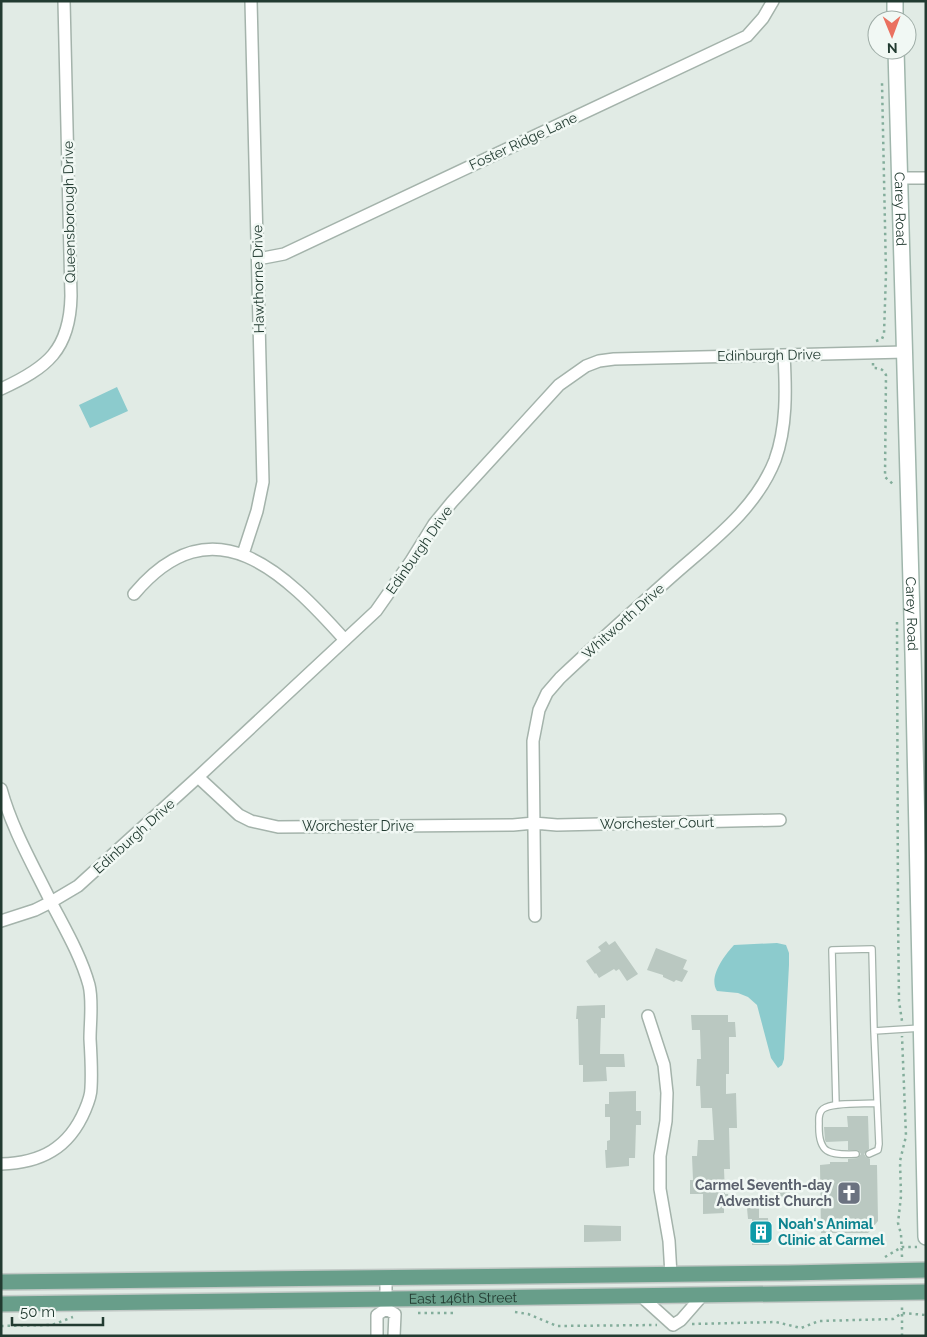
<svg xmlns="http://www.w3.org/2000/svg" width="927" height="1337" font-family="Raleway,sans-serif">
<style>
.water{fill:#8ccbcd}
.building{fill:#bac8c1}
.lines{fill:none;stroke-linecap:round;stroke-linejoin:round}
.lane-casing{stroke:#a4b3ab;stroke-width:8}
.street-casing{stroke:#a4b3ab;stroke-width:14}
.secondary-casing{stroke:#a0b6ac;stroke-width:18}
.primary-casing{stroke:#c1c8c5;stroke-width:18}
.path{stroke:#83ad9b;stroke-width:2.5;stroke-dasharray:2.5 4;stroke-linecap:butt}
.lane{stroke:#fff;stroke-width:5.5}
.street{stroke:#fff;stroke-width:11}
.secondary{stroke:#fff;stroke-width:15}
.primary{stroke:#689e8a;stroke-width:15}
.labels{text-anchor:middle;dominant-baseline:central;stroke-width:5;stroke-linejoin:round;paint-order:stroke}
.street-label{font-size:14px;fill:#223b31;stroke:#f1f8f4}
.worship-label{font-size:14px;font-weight:bold;fill:#5b616d;stroke:#f1f8f4;text-anchor:end}
.culture-label{font-size:14px;font-weight:bold;fill:#0d838f;stroke:#f1f8f4;text-anchor:start}
</style>
<rect width="100%" height="100%" fill="#e1ebe5"/>
<path class="water" d="M 117,387 L 128,411 L 90,428 L 79,405 Z
M 777,943 L 786,945 L 789,953 L 789,965 L 784,1059 L 782,1065 L 778,1068 L 771,1058 L 757,1005 L 748,997 L 738,993 L 717,991 C 708,977 724,956 734,945 Z"/>
<path class="building" d="M 606,941 L 609,945 L 615,941 L 638,974 L 627,981 L 619,969 L 616,971 L 614,969 L 599,978 L 596,973 L 595,974 L 586,961 L 601,951 L 598,947 Z
M 656,948 L 687,960 L 683,969 L 688,971 L 682,982 L 676,980 L 674,982 L 663,977 L 663,975 L 647,970 Z
M 605,1005 L 605,1018 L 601,1018 L 600,1054 L 624,1054 L 625,1067 L 606,1067 L 607,1081 L 583,1082 L 583,1065 L 579,1065 L 578,1019 L 576,1019 L 577,1006 Z
M 691,1015 L 728,1015 L 728,1022 L 735,1022 L 736,1037 L 729,1037 L 729,1074 L 726,1074 L 726,1094 L 736,1093 L 737,1128 L 729,1128 L 730,1169 L 724,1169 L 725,1194 L 728,1194 L 728,1206 L 724,1206 L 724,1213 L 703,1214 L 703,1194 L 690,1194 L 690,1180 L 693,1180 L 692,1156 L 697,1156 L 698,1140 L 714,1140 L 712,1108 L 701,1108 L 700,1086 L 696,1086 L 697,1059 L 701,1059 L 700,1030 L 692,1030 Z
M 636,1091 L 636,1111 L 641,1111 L 641,1125 L 636,1125 L 635,1158 L 629,1158 L 629,1166 L 606,1168 L 605,1150 L 607,1150 L 607,1141 L 610,1140 L 610,1117 L 605,1117 L 605,1104 L 609,1104 L 609,1092 Z
M 847,1116 L 868,1116 L 869,1149 L 864,1154 L 866,1157 L 870,1159 L 870,1165 L 877,1165 L 878,1221 L 868,1233 L 821,1233 L 820,1165 L 830,1164 L 830,1162 L 848,1162 L 848,1159 L 858,1158 L 861,1154 L 858,1150 L 848,1150 L 848,1141 L 826,1142 L 825,1140 L 824,1127 L 848,1127 Z
M 776,1183 L 790,1183 L 790,1200 L 777,1200 Z
M 747,1208 L 759,1208 L 759,1218 L 768,1218 L 769,1245 L 752,1245 L 752,1219 L 748,1219 Z
M 584,1225 L 621,1226 L 621,1241 L 584,1242 Z"/>
<g class="lines">
<g class="lane-casing">
<path id="lane" d="M 836,1105 L 832,950 L 872,949 L 874,1031
M 856,1154 C 829,1155 818,1154 819,1124 C 819,1119 818,1113 823,1109 C 832,1102 865,1104 877,1103
M 869,1154 L 878,1150 L 879,1144 L 874,1031 L 921,1028"/>
</g>
<g class="street-casing">
<path id="street" d="M 900,178 L 926,178
M 258,259 L 284,254 L 747,36 L 763,18 L 773,1
M 1,389 C 47,368 70,350 71,296 L 64,1
M 243,554 L 257,511 L 263,482 L 251,1
M 134,594 C 213,500 285,573 345,640
M 198,777 L 239,815 L 251,821 L 278,827 L 513,825 L 534,823 L 557,825 L 780,820
M 1,789 C 12,829 33,865 51,902 L 78,886 L 198,777 L 376,611 L 411,561 L 434,524 L 452,502 L 559,385 L 586,366 L 599,361 L 614,359 L 905,352
M 535,916 L 533,741 L 539,710 L 547,693 L 560,678 C 596,644 633,611 670,578 C 709,543 755,511 775,460 C 787,427 786,390 784,355
M 1,921 L 35,910 L 51,902 C 65,929 81,956 89,985 C 93,1001 90,1022 90,1039 C 91,1055 92,1072 91,1088 C 91,1095 88,1103 85,1110 C 69,1148 41,1163 1,1164
M 648,1016 L 664,1065 L 667,1093 L 666,1121 L 660,1156 L 660,1189 L 669,1241 L 671,1275
M 386,1278 L 386,1307
M 642,1297 L 673,1325
M 386,1309 L 395,1314 L 394,1336
M 673,1325 L 681,1320 L 702,1296
M 377,1336 L 377,1315 L 386,1309"/>
</g>
<g class="secondary-casing">
<g id="secondary">
<path d="M 895,1 L 895,20"/>
<path id="s1" d="M 896,50 L 913,654 L 926,1237"/>
</g>
</g>
<g class="primary-casing">
<g id="primary">
<path d="M 1,1282 L 788,1273 L 926,1270"/>
<path id="s2" d="M 1,1304 L 926,1292"/>
</g>
</g>
<path class="path" d="M 876,341 L 882,339 L 884,334 L 886,273 L 882,83
M 873,363 L 873,368 C 880,368 883,369 886,375 L 885,477 L 894,485
M 897,622 L 898,915 L 899,1001 L 902,1021
M 885,1257 L 902,1247 L 917,1247
M 902,1257 L 901,1234 L 898,1223 L 901,1196 L 900,1161 L 906,1136 L 902,1036
M 515,1312 L 528,1314 L 557,1326 L 657,1325
M 418,1313 L 457,1313
M 692,1324 L 776,1322 L 801,1328 L 819,1321 L 893,1319 L 902,1313 L 926,1315
M 1,1326 L 52,1325 L 73,1317
M 902,1336 L 902,1305"/>
<use href="#lane" class="lane"/>
<use href="#street" class="street"/>
<use href="#secondary" class="secondary"/>
<use href="#primary" class="primary"/>
</g>
<defs>
<g id="church-square" transform="scale(1.25)"><rect x="-9" y="-9" width="18" height="18" rx="4" fill="#6b7280" stroke="#f1f8f4"/><path d="M-1.2-6h2.4v3.5h3.3v2.4h-3.3V6h-2.4V-.1h-3.3v-2.4h3.3Z" fill="#fff"/></g>
<g id="building-square" transform="scale(1.25)"><rect x="-9" y="-9" width="18" height="18" rx="4" fill="#0f9aa8" stroke="#f1f8f4"/><path d="M-4-6H4V6H1V3H-1V6H-4ZM-2.5-4.3h1.7v1.8h-1.7ZM.8-4.3h1.7v1.8H.8ZM-2.5-1h1.7V.8h-1.7ZM.8-1h1.7V.8H.8Z" fill="#fff"/></g>
</defs>
<g fill-rule="evenodd">
<use href="#church-square" x="849" y="1193"/>
<use href="#building-square" x="761" y="1232"/>
</g>
<g class="labels">
<g class="street-label">
<text transform="translate(523 141) rotate(-25)">Foster Ridge Lane</text>
<text stroke="none"><textPath href="#s1" startOffset="159">Carey Road</textPath></text>
<text transform="translate(69 212) rotate(-91)">Queensborough Drive</text>
<text transform="translate(258 279) rotate(-91)">Hawthorne Drive</text>
<text transform="translate(769 355) rotate(-1)">Edinburgh Drive</text>
<text transform="translate(419 550) rotate(-55)">Edinburgh Drive</text>
<text stroke="none"><textPath href="#s1" startOffset="564">Carey Road</textPath></text>
<text transform="translate(623 621) rotate(-42)">Whitworth Drive</text>
<text transform="translate(657 823) rotate(-1)">Worchester Court</text>
<text x="358" y="826">Worchester Drive</text>
<text transform="translate(134 836) rotate(-42)">Edinburgh Drive</text>
<text stroke="none"><textPath href="#s2" startOffset="462">East 146th Street</textPath></text>
</g>
<g class="worship-label">
<text x="832" y="1185">Carmel Seventh-day<tspan x="832" dy="16">Adventist Church</tspan></text>
</g>
<g class="culture-label">
<text x="778" y="1224">Noah's Animal<tspan x="778" dy="16">Clinic at Carmel</tspan></text>
</g>
</g>
<rect width="927" height="1337" fill="none" stroke="#223b31" stroke-width="5"/>
<g transform="translate(892 35) rotate(179)"><circle r="24" fill="#f1f8f4" stroke="#9eaca6"/>
<path d="M0-4L9 19L0 12L-9 19Z" fill="#ea7160"/>
<text y="-8" font-size="14" font-weight="bold" text-anchor="middle" fill="#223b31">N</text>
</g>
<path d="M12 1317v8h91v-8" fill="none" stroke="#223b31" stroke-width="2.5"/>
<text x="20" y="1317" font-size="15" fill="#223b31" stroke="#f1f8f4" stroke-width="4" paint-order="stroke">50 m</text>
</svg>
